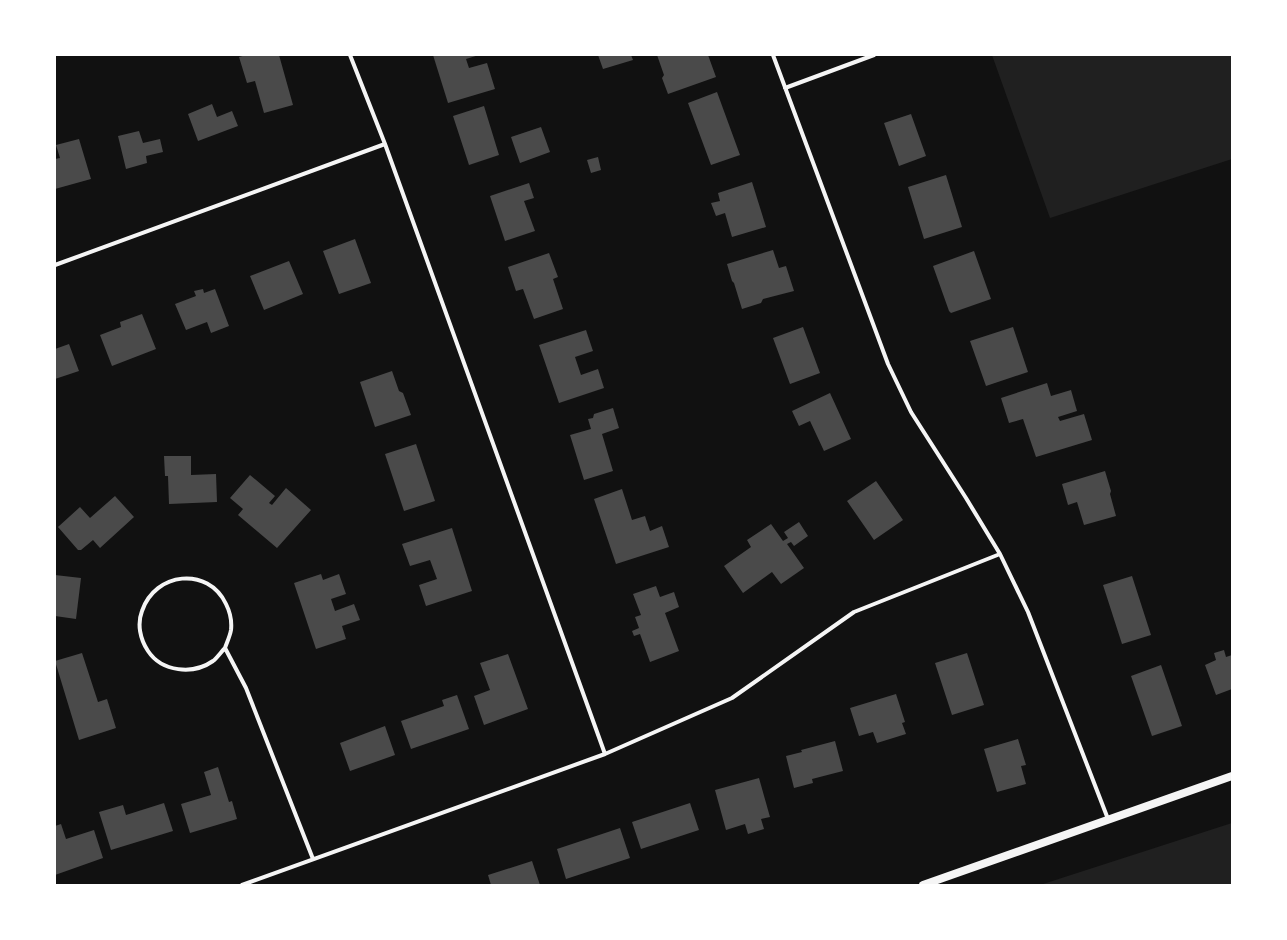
<svg xmlns="http://www.w3.org/2000/svg" width="1287" height="940" font-family="'Exo 2',sans-serif">
<style>
.green{fill:#202020}
.building{fill:#4a4a4a}
.lines{fill:none;stroke-linecap:round;stroke-linejoin:round}
.minor{stroke:#f5f5f5;stroke-width:4}
.secondary{stroke:#f5f5f5;stroke-width:8}
</style>
<rect width="100%" height="100%" fill="#111"/>
<path class="green" d="M 992,55 L 1232,55 L 1232,159 L 1050,218 Z
M 1232,823 L 1232,885 L 1040,885 Z"/>
<path class="building" d="M 246,55 L 279,55 L 293,105 L 264,113 L 255,81 L 247,83 L 239,57 Z
M 433,55 L 479,55 L 466,59 L 469,68 L 487,63 L 495,89 L 448,103 Z
M 598,55 L 631,55 L 633,60 L 603,69 Z
M 657,55 L 708,55 L 716,77 L 668,94 L 662,78 L 664,75 Z
M 717,92 L 740,155 L 711,165 L 688,103 Z
M 212,104 L 217,117 L 232,111 L 238,126 L 198,141 L 188,114 Z
M 484,106 L 499,155 L 469,165 L 453,116 Z
M 911,114 L 926,156 L 899,166 L 884,123 Z
M 541,127 L 550,152 L 520,163 L 511,137 Z
M 139,131 L 143,143 L 160,139 L 163,152 L 146,156 L 147,163 L 126,169 L 118,136 Z
M 79,139 L 91,179 L 55,189 L 55,159 L 60,158 L 56,145 Z
M 598,157 L 601,170 L 591,173 L 587,160 Z
M 946,175 L 962,227 L 924,239 L 908,187 Z
M 752,182 L 766,227 L 732,237 L 725,213 L 716,216 L 711,203 L 720,201 L 718,193 Z
M 529,183 L 534,198 L 524,201 L 535,231 L 505,241 L 490,196 Z
M 355,239 L 371,283 L 339,294 L 323,251 Z
M 773,250 L 779,268 L 786,266 L 794,291 L 763,299 L 761,303 L 742,309 L 734,283 L 732,281 L 727,264 Z
M 974,251 L 991,299 L 951,313 L 949,311 L 933,266 Z
M 549,253 L 558,277 L 553,279 L 563,309 L 534,319 L 523,289 L 516,291 L 508,267 Z
M 289,261 L 303,294 L 264,310 L 250,276 Z
M 203,289 L 204,293 L 215,289 L 229,326 L 211,333 L 207,322 L 186,330 L 175,304 L 196,296 L 194,291 Z
M 142,314 L 156,349 L 112,366 L 100,335 L 121,327 L 120,322 Z
M 803,327 L 820,373 L 790,384 L 773,338 Z
M 1013,327 L 1028,372 L 986,386 L 970,341 Z
M 586,330 L 593,351 L 575,357 L 581,375 L 598,369 L 604,388 L 559,403 L 539,345 Z
M 69,344 L 79,371 L 55,379 L 55,349 Z
M 392,371 L 399,391 L 403,393 L 411,415 L 375,427 L 360,382 Z
M 1047,383 L 1051,396 L 1071,390 L 1077,411 L 1058,417 L 1060,421 L 1084,414 L 1092,440 L 1036,457 L 1023,419 L 1009,423 L 1001,398 Z
M 830,393 L 851,439 L 824,451 L 810,421 L 799,426 L 792,411 Z
M 613,408 L 619,428 L 602,434 L 613,471 L 584,480 L 570,435 L 591,429 L 588,419 L 593,418 L 594,414 Z
M 416,444 L 435,501 L 404,511 L 385,454 Z
M 164,456 L 191,456 L 191,475 L 216,474 L 217,502 L 169,504 L 168,476 L 165,476 Z
M 1105,471 L 1111,491 L 1110,494 L 1116,516 L 1084,525 L 1077,502 L 1068,505 L 1062,484 Z
M 250,475 L 275,496 L 269,503 L 272,505 L 286,488 L 311,510 L 277,548 L 238,515 L 243,509 L 230,498 Z
M 876,481 L 903,520 L 874,540 L 847,501 Z
M 622,489 L 632,520 L 645,516 L 650,531 L 662,526 L 669,547 L 616,564 L 594,499 Z
M 115,496 L 134,517 L 100,548 L 93,540 L 81,550 L 78,550 L 58,527 L 80,507 L 90,518 Z
M 799,522 L 808,536 L 794,546 L 791,542 L 787,544 L 804,568 L 781,584 L 772,572 L 743,593 L 724,566 L 751,547 L 747,540 L 771,524 L 783,541 L 788,538 L 784,532 Z
M 452,528 L 472,591 L 426,606 L 419,585 L 437,579 L 430,560 L 410,566 L 402,544 Z
M 321,574 L 323,580 L 339,574 L 346,594 L 331,599 L 335,611 L 354,604 L 360,620 L 342,626 L 346,639 L 316,649 L 294,583 Z
M 55,575 L 81,578 L 76,619 L 55,616 Z
M 1132,576 L 1151,635 L 1122,644 L 1103,585 Z
M 656,586 L 660,597 L 674,592 L 679,607 L 665,613 L 679,651 L 650,662 L 640,634 L 634,636 L 632,631 L 639,628 L 635,617 L 641,615 L 633,594 Z
M 1224,650 L 1226,657 L 1232,655 L 1232,689 L 1216,695 L 1205,665 L 1216,660 L 1214,653 Z
M 82,653 L 98,702 L 107,699 L 116,728 L 79,740 L 55,661 Z
M 967,653 L 984,705 L 952,715 L 935,663 Z
M 508,654 L 528,709 L 484,725 L 474,696 L 490,690 L 480,663 Z
M 1161,665 L 1182,726 L 1152,736 L 1131,676 Z
M 896,694 L 905,722 L 902,723 L 906,734 L 877,743 L 873,732 L 859,736 L 850,708 Z
M 457,695 L 469,729 L 411,749 L 401,721 L 444,706 L 442,700 Z
M 385,726 L 395,755 L 350,771 L 340,743 Z
M 1018,739 L 1026,765 L 1021,766 L 1026,784 L 997,792 L 984,749 Z
M 835,741 L 843,771 L 812,779 L 813,783 L 794,788 L 786,756 L 802,752 L 801,750 Z
M 218,767 L 229,802 L 232,801 L 237,819 L 190,833 L 181,804 L 211,795 L 204,772 Z
M 759,778 L 770,817 L 761,819 L 764,829 L 748,834 L 745,824 L 726,830 L 715,790 Z
M 164,803 L 173,831 L 111,850 L 99,812 L 123,805 L 126,815 Z
M 690,803 L 699,830 L 641,849 L 632,822 Z
M 61,824 L 66,839 L 94,830 L 103,858 L 55,875 L 55,826 Z
M 620,828 L 630,858 L 566,879 L 557,849 Z
M 532,861 L 540,885 L 491,885 L 488,875 Z"/>
<g class="lines">
<path class="minor" d="M 350,55 L 385,144 L 605,754
M 773,55 L 888,364 L 911,412 L 966,498 L 1000,554 L 1028,612 L 1108,819
M 785,88 L 874,55
M 55,265 L 385,144
M 225,648 C 221,652 217,658 213,661 C 193,675 162,672 148,651 C 140,639 137,624 142,611 C 155,572 208,566 226,604 C 230,612 232,621 231,630 C 230,636 227,642 225,648 L 246,688 L 313,859
M 242,885 L 605,754 L 732,698 L 854,612 L 1000,554"/>
<path class="secondary" d="M 923,885 L 1232,776"/>
</g>
<rect width="1287" height="940" fill="none" stroke="#ffffff" stroke-width="112"/>
</svg>
